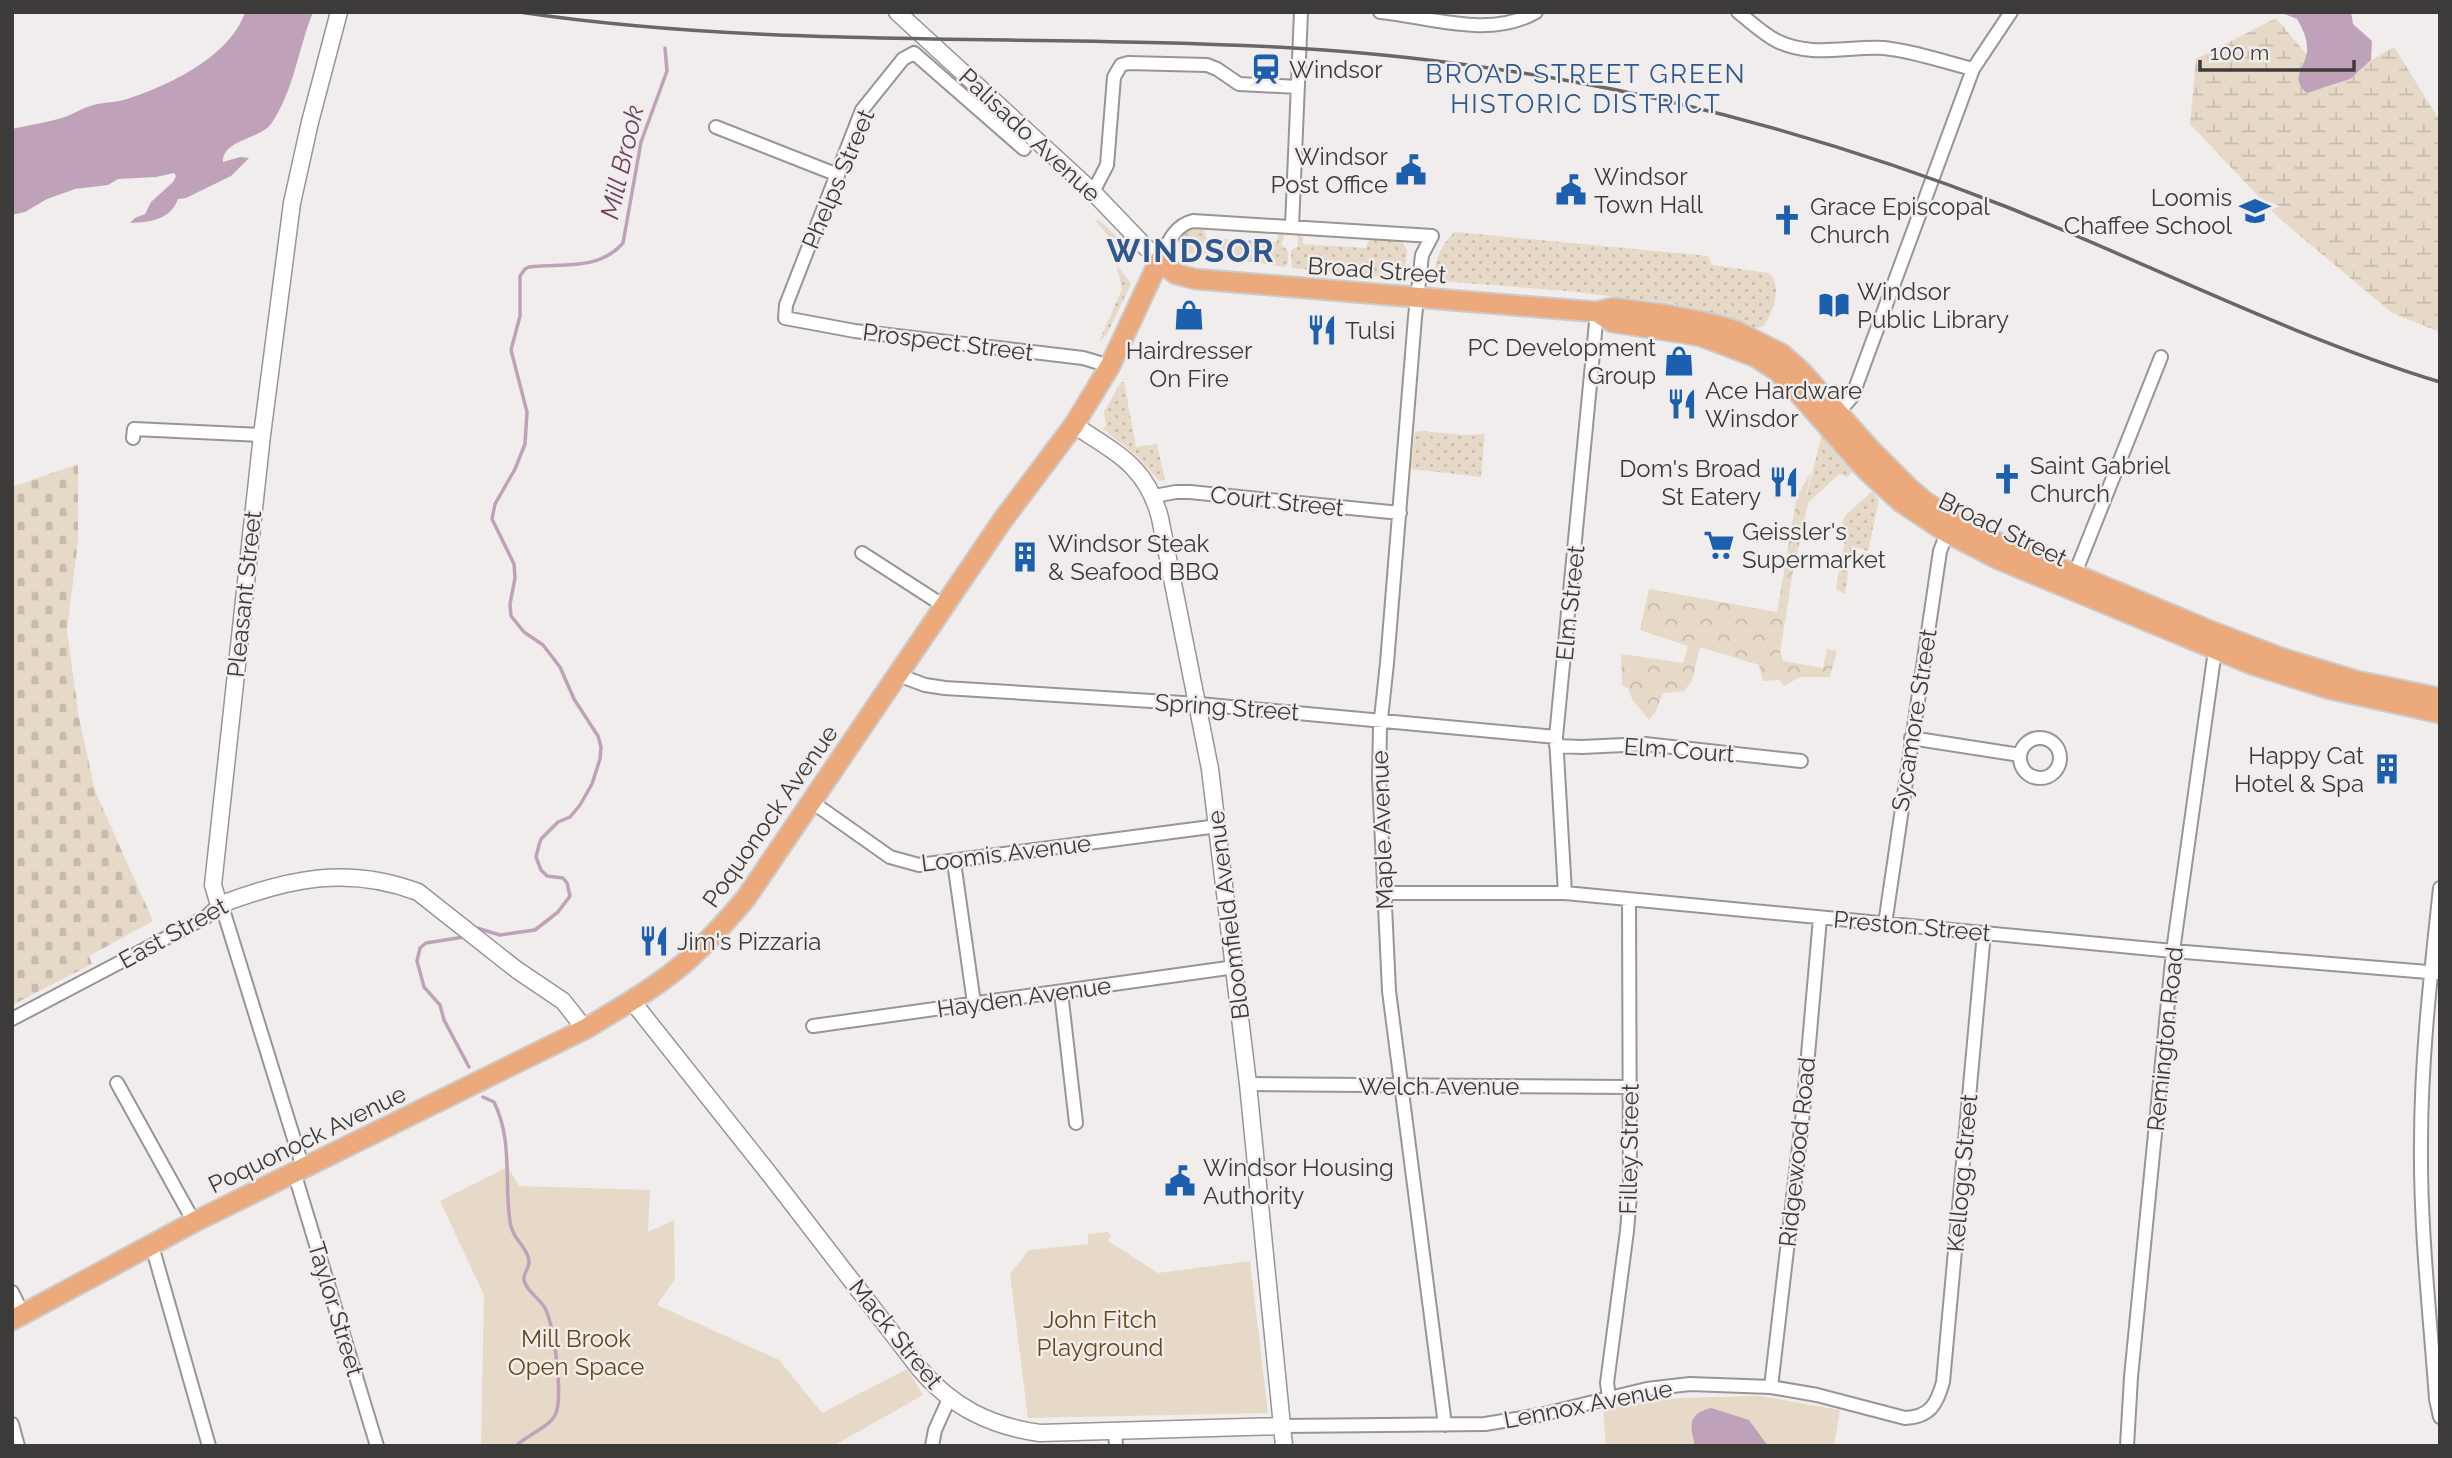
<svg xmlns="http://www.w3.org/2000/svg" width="2452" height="1458" font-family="Raleway,sans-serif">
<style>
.grass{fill:url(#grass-dots)}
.forest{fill:url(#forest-crowns)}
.wetland{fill:url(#wetland-marsh)}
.cemetery{fill:url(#cemetery-stones)}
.park{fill:#e6d9c7}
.water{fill:#bfa2b9}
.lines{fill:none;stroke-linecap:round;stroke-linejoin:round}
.stream{stroke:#bfa2b9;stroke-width:3.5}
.street-casing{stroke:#989594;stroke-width:16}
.secondary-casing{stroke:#989594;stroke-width:19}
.primary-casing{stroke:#ccc;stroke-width:23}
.street{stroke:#fff;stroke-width:12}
.secondary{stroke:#fff;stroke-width:16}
.primary{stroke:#eca97c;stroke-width:19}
.rail{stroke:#686766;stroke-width:3.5}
.labels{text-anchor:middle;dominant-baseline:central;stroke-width:5;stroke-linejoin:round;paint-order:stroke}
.poi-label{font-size:24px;fill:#3c3b3a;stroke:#f1edec;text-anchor:start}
.street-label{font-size:24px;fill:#3c3b3a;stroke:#f1edec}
.park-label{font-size:24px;fill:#664818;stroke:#f1edec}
.neighbourhood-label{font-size:26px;letter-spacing:2px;fill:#2e588e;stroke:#f1edec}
.water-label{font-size:26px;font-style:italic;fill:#6c4365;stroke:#f1edec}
.district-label{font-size:32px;font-weight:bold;letter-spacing:2px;fill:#2e588e;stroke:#f1edec}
</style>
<defs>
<pattern id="grass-dots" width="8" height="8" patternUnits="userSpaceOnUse" patternTransform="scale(1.75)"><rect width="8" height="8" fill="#e6d9c7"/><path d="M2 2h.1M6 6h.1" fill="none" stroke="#c6bbac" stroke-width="1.8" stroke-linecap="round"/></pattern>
<pattern id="forest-crowns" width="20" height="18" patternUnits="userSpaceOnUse" patternTransform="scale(1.75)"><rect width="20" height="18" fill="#e6d9c7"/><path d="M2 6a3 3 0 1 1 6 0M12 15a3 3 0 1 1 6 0" fill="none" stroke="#c6bbac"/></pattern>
<pattern id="wetland-marsh" width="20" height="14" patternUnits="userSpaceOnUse" patternTransform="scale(1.75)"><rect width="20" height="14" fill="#e6d9c7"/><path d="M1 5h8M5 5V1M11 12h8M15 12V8" fill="none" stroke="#c6bbac"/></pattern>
<pattern id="cemetery-stones" width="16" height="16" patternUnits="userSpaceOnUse" patternTransform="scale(1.75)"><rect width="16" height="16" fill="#e6d9c7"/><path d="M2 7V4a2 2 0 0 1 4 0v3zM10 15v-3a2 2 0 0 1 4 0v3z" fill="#c6bbac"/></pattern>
</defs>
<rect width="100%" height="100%" fill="#f1edec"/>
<path class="grass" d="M 1095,220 L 1100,221 L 1134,253 L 1132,255 L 1124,255 Z
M 1200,227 L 1204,228 L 1207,238 L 1277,242 L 1278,235 L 1282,233 L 1284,237 L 1281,244 L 1288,251 L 1288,263 L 1285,267 L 1188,253 L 1179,245 C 1179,233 1189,229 1200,227 Z
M 1455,232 L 1708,256 L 1712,265 L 1769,273 C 1783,285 1773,312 1764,326 L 1757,328 L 1671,303 L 1567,291 L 1439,281 L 1434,275 C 1436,258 1442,243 1455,232 Z
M 1298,234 L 1303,238 L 1303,244 L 1366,248 L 1369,239 L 1402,241 L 1407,250 L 1405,272 L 1397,278 L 1292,268 L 1291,251 L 1298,246 Z
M 1116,264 L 1131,284 L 1107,334 L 1099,342 L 1122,289 Z
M 1121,382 L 1124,382 L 1136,447 L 1157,444 L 1165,480 L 1159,481 L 1137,456 L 1103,429 L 1106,426 L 1104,412 Z
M 1420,431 L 1465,435 L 1485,434 L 1481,477 L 1411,469 L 1415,432 Z
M 1822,434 L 1853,471 L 1848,477 L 1839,474 L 1808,503 L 1805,502 Z
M 1872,491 L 1879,500 L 1868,551 L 1852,546 L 1845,594 L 1836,589 L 1847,528 L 1842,526 L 1844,517 Z"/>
<path class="forest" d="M 1811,472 L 1805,501 L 1808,503 L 1792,577 L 1780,654 L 1784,661 L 1823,668 L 1827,649 L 1837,651 L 1830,677 L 1800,677 L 1784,686 L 1779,680 L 1763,681 L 1759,665 L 1700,647 L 1692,681 L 1684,691 L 1663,693 L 1656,711 L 1649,720 L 1632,699 L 1628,688 L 1622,686 L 1621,654 L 1683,663 L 1688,646 L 1640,630 L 1649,589 L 1777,612 L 1797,496 Z"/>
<path class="wetland" d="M 2276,18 L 2307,55 L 2301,66 L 2324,88 L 2350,79 L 2371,60 L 2394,47 L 2440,121 L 2440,332 L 2392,313 L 2280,219 L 2190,124 L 2196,59 Z"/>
<path class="cemetery" d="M 78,464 L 78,541 L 67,631 L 79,718 L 95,791 L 153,921 L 89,956 L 92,964 L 12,1005 L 12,487 Z"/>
<path class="park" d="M 508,1167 L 519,1186 L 650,1190 L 648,1232 L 674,1220 L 675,1279 L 657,1305 L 779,1360 L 822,1413 L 907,1369 L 923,1395 L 833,1446 L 481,1446 L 484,1295 L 440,1201 Z
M 1107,1232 L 1111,1235 L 1108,1241 L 1158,1273 L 1250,1261 L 1268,1413 L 1028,1418 L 1010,1274 L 1029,1250 L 1088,1244 L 1088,1234 Z
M 1760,1396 L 1840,1410 L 1834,1446 L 1606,1446 L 1603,1408 L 1679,1398 Z"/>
<path class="water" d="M 245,12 L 313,12 C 298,49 294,91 271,124 C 260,139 222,140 223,162 L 240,157 L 249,158 L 231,176 L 186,198 L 178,199 C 170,220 151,222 130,223 L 135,218 L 145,214 L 151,202 L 173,182 L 176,176 L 174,173 L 156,177 L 118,179 L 108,185 L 75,189 L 47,199 L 25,212 L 12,215 L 12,129 C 29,125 49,122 65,117 C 73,114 81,109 90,106 C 102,102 115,103 127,99 C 168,86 231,56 245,12 Z
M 2280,12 L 2351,12 L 2353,24 L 2372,41 L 2371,60 L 2350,79 L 2307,93 C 2289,79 2305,67 2307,52 C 2308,40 2303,29 2297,19 Z
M 1711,1408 L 1749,1420 L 1768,1446 L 1695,1446 C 1690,1426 1687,1414 1711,1408 Z"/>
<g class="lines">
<path class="stream" d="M 477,928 L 500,935 L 535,930 L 558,912 L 570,896 L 567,883 L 563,878 L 547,876 L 541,870 L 536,857 L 539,845 L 541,839 L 558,822 L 570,817 L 580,805 L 592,784 L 600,759 L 601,747 L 598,736 L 574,699 L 560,667 L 543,645 L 524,632 L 511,616 L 510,604 L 515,578 L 514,564 L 492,519 L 495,504 L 515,469 L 525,444 L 527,412 L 511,350 L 520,316 L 520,276 L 525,269 L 529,267 C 562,263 599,271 623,243 L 641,142 L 667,71 L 665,48
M 464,937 L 426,943 L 420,948 L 417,961 L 424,987 L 440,1005 L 444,1020 L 469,1067
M 483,1097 L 494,1102 C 513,1141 504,1180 510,1222 C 512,1236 521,1242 527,1254 C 534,1268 520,1273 525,1283 C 529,1293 539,1298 545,1308 C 554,1326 563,1393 556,1413 C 551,1427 526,1435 516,1446"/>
<g class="street-casing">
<path id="street" d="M 1380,12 C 1431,17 1489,39 1536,12
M 1738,12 C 1751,22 1762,33 1777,41 C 1812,58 1847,46 1884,48 C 1914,51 1944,62 1973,69
M 716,127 L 838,175
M 1024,149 L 914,53 L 903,59 L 862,110 L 786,305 L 785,318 L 855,331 L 1083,358 L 1110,366
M 1093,192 L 1107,165 L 1114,77 L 1121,65 L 1128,63 L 1207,65 L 1217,69 L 1239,84 L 1298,87
M 1292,226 L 1301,12
M 1432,236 L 1422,255 L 1415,317 L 1387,663 L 1380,728 L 1379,778 L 1389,991 L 1445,1425
M 1159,261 C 1167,245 1174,225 1193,221 L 1432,236
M 1834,417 L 1852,397 L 1973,69 L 2011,12
M 133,438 L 134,429 L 262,435
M 1154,496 L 1176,492 L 1190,492 L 1400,513
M 862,553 L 944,606
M 2072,581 L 2161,357
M 898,675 L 925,685 L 945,688 L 1199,704 L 1556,737
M 1911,738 L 2020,755
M2020 758a20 20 0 1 1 40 0a20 20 0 1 1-40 0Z
M 1556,746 L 1582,747 L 1645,744 L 1801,761
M 812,802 L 890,857 L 919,865 L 1218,826
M 954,862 L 974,1003
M 2440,888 C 2431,973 2421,1058 2421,1143 C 2420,1229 2430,1314 2436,1399 L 2440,1417
M 1383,893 L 1565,893 L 2173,951 L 2440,973
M 1565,893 L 1556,737 L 1597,312
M 1885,924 L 1940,551 L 1949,528
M 1061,992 L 1076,1123
M 12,1019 L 206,917 L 219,905 L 225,916 L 303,1168
M 813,1026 L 1235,967
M 117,1083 L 194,1222
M 1248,1084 L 1630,1087
M 294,1172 L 377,1446
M 152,1246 L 209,1446
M 12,1292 L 23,1314
M 1771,1387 L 1803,1112 L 1820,918
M 1609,1397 L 1607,1383 L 1627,1231 L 1630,1195 L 1629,900
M 12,1424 L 18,1446
M 1282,1426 L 1485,1424 L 1540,1415 L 1647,1389 L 1690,1384 L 1771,1387 L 1817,1395 L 1905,1418 C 1930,1417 1937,1404 1943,1382 L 1984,933
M 1115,1432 L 1116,1446
M 932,1446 L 935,1430 L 949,1399
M 2127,1446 L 2131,1377 L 2173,951 L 2216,643"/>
</g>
<g class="secondary-casing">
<path id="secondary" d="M 339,12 L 310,122 L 292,203 L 262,435 L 213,885 L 219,905 C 287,879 347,865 418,892 L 517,970 L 563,1001 L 585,1029
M 897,12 L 1093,192 L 1159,261
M 1074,425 C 1116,453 1147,466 1160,518 L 1210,769 L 1248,1084 L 1284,1446
M 632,1001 L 767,1171 L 919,1368 C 952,1407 990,1426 1040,1433 L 1282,1426"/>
</g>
<g class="primary-casing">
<path id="primary" d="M 1597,312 L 1612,322 L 1701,336 L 1756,357 L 1776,370 L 1793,387 L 1866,470 L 1901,502 L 1946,532 L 1998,559 L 2251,664 L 2330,689 L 2440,713
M 12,1320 L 194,1222 L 585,1029 C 616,1010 649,992 677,969 C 703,948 725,923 746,898 L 1002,521 L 1074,425 L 1110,366 L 1159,261 L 1176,274 L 1195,279 L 1597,312 L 1613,308 L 1668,315 L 1717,325 L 1736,331 L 1782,354 L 1802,372 L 1871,450 L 1909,488 L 1924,501 L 1964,527 L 1985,537 L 2218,634 L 2281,658 L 2357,681 L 2440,698"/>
</g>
<use href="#street" class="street"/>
<use href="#secondary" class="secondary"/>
<use href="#primary" class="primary"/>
<path class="rail" d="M 519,12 C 775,50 1035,33 1293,48 C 1382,53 1471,64 1559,79 C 1712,106 1862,150 2007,207 C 2152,265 2290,336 2440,382"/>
</g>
<defs>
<g id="station-bare" transform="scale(2.415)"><path d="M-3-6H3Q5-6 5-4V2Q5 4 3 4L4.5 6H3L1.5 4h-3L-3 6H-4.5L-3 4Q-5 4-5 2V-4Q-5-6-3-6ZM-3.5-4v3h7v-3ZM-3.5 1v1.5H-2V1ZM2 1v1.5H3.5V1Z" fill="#1c5faf" stroke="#f1edec" stroke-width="2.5" paint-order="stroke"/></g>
<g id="civic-bare" transform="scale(2.415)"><path d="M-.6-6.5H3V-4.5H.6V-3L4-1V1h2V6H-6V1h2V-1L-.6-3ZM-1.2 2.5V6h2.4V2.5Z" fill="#1c5faf" stroke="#f1edec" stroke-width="2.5" paint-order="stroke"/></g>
<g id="school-bare" transform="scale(2.415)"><path d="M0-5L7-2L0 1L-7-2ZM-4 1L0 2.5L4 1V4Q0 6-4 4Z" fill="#1c5faf" stroke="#f1edec" stroke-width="2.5" paint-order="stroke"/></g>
<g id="church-bare" transform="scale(2.415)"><path d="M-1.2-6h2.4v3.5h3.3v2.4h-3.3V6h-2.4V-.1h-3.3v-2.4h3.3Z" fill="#1c5faf" stroke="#f1edec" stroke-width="2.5" paint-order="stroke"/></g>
<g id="library-bare" transform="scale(2.415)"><path d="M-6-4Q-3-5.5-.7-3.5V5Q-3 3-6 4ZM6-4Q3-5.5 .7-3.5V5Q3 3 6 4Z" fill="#1c5faf" stroke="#f1edec" stroke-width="2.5" paint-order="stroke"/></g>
<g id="shop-bare" transform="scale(2.415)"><path d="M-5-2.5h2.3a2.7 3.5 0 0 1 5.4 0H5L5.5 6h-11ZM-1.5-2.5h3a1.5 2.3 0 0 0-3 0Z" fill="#1c5faf" stroke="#f1edec" stroke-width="2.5" paint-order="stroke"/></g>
<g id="restaurant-bare" transform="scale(2.415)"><path d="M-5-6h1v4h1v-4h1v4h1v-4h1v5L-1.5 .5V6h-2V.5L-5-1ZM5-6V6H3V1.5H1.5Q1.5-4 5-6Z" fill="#1c5faf" stroke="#f1edec" stroke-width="2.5" paint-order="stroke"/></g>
<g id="supermarket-bare" transform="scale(2.415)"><path d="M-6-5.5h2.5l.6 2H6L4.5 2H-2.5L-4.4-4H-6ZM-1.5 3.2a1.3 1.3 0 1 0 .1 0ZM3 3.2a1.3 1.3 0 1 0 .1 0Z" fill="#1c5faf" stroke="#f1edec" stroke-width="2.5" paint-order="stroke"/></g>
<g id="building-bare" transform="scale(2.415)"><path d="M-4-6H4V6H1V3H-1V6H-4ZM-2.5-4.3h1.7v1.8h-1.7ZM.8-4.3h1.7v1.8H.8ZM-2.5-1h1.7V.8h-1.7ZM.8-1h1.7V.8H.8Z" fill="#1c5faf" stroke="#f1edec" stroke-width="2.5" paint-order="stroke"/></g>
</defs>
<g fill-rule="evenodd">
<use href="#station-bare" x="1266" y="69"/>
<use href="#civic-bare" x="1411" y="170"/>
<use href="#civic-bare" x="1571" y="190"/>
<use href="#school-bare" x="2255" y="211"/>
<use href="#church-bare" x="1787" y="220"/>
<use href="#library-bare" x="1834" y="305"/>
<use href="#shop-bare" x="1189" y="315"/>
<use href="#restaurant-bare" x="1322" y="330"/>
<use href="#shop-bare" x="1679" y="361"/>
<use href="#restaurant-bare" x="1682" y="404"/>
<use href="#church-bare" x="2007" y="479"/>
<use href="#restaurant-bare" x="1784" y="482"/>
<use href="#supermarket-bare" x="1719" y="545"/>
<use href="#building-bare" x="1025" y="557"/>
<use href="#building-bare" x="2387" y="769"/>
<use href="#restaurant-bare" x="654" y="941"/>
<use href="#civic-bare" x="1180" y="1181"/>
</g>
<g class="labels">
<g class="poi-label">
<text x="1289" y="69">Windsor</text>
<text x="1388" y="156" text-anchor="end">Windsor<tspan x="1388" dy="28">Post Office</tspan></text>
<text x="1594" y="176">Windsor<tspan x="1594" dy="28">Town Hall</tspan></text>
<text x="2232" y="197" text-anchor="end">Loomis<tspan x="2232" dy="28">Chaffee School</tspan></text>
<text x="1810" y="206">Grace Episcopal<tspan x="1810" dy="28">Church</tspan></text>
<text x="1857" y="291">Windsor<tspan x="1857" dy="28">Public Library</tspan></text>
<text x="1345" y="330">Tulsi</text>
<text x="1656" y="347" text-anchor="end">PC Development<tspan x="1656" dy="28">Group</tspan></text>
<text x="1189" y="350" text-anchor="middle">Hairdresser<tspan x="1189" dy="28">On Fire</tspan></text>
<text x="1705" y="390">Ace Hardware<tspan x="1705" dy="28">Winsdor</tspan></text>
<text x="2030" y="465">Saint Gabriel<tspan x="2030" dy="28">Church</tspan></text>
<text x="1761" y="468" text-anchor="end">Dom's Broad<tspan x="1761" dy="28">St Eatery</tspan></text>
<text x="1742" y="531">Geissler's<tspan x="1742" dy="28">Supermarket</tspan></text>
<text x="1048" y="543">Windsor Steak<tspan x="1048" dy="28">&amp; Seafood BBQ</tspan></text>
<text x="2364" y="755" text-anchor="end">Happy Cat<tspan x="2364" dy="28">Hotel &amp; Spa</tspan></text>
<text x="677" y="941">Jim's Pizzaria</text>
<text x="1203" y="1167">Windsor Housing<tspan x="1203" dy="28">Authority</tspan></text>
</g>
<g class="street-label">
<text transform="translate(1030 135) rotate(43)">Palisado Avenue</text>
<text transform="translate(838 179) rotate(-67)">Phelps Street</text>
<text transform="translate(1377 270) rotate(4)">Broad Street</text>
<text transform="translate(948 342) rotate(7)">Prospect Street</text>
<text transform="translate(1277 501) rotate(6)">Court Street</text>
<text transform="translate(2003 529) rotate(26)">Broad Street</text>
<text transform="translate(244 594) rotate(-84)">Pleasant Street</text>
<text transform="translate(1570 603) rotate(-84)">Elm Street</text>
<text transform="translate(1227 707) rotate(4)">Spring Street</text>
<text transform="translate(1914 720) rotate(-81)">Sycamore Street</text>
<text transform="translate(1679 750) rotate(4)">Elm Court</text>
<text transform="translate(770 816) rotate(-55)">Poquonock Avenue</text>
<text transform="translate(1382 830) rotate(-92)">Maple Avenue</text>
<text transform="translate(1006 853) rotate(-7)">Loomis Avenue</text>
<text transform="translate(1228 915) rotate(-97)">Bloomfield Avenue</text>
<text transform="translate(1912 926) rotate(5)">Preston Street</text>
<text transform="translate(173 933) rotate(-29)">East Street</text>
<text transform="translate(1024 997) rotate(-8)">Hayden Avenue</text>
<text transform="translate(2165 1039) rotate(-84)">Remington Road</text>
<text x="1439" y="1086">Welch Avenue</text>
<text transform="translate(307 1139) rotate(-26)">Poquonock Avenue</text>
<text transform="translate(1629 1149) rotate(-89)">Filley Street</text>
<text transform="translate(1797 1152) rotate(-84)">Ridgewood Road</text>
<text transform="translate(1962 1173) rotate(-85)">Kellogg Street</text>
<text transform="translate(336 1309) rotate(73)">Taylor Street</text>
<text transform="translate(896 1334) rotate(51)">Mack Street</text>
<text transform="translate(1588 1404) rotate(-11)">Lennox Avenue</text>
</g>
<g class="park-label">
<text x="1100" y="1319">John Fitch<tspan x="1100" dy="28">Playground</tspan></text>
<text x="576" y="1338">Mill Brook<tspan x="576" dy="28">Open Space</tspan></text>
</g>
<g class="neighbourhood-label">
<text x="1586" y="74">BROAD STREET GREEN<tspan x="1586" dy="30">HISTORIC DISTRICT</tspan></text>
</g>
<g class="water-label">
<text transform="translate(622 162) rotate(-77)">Mill Brook</text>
</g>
<g class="district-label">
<text x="1191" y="250">WINDSOR</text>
</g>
</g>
<rect width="2452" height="1458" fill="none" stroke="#3c3b3a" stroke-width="28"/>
<path d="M2200 60v10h154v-10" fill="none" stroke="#3c3b3a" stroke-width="3.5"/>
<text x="2210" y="60" font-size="21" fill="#3c3b3a" stroke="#f1edec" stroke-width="5" paint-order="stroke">100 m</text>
</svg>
